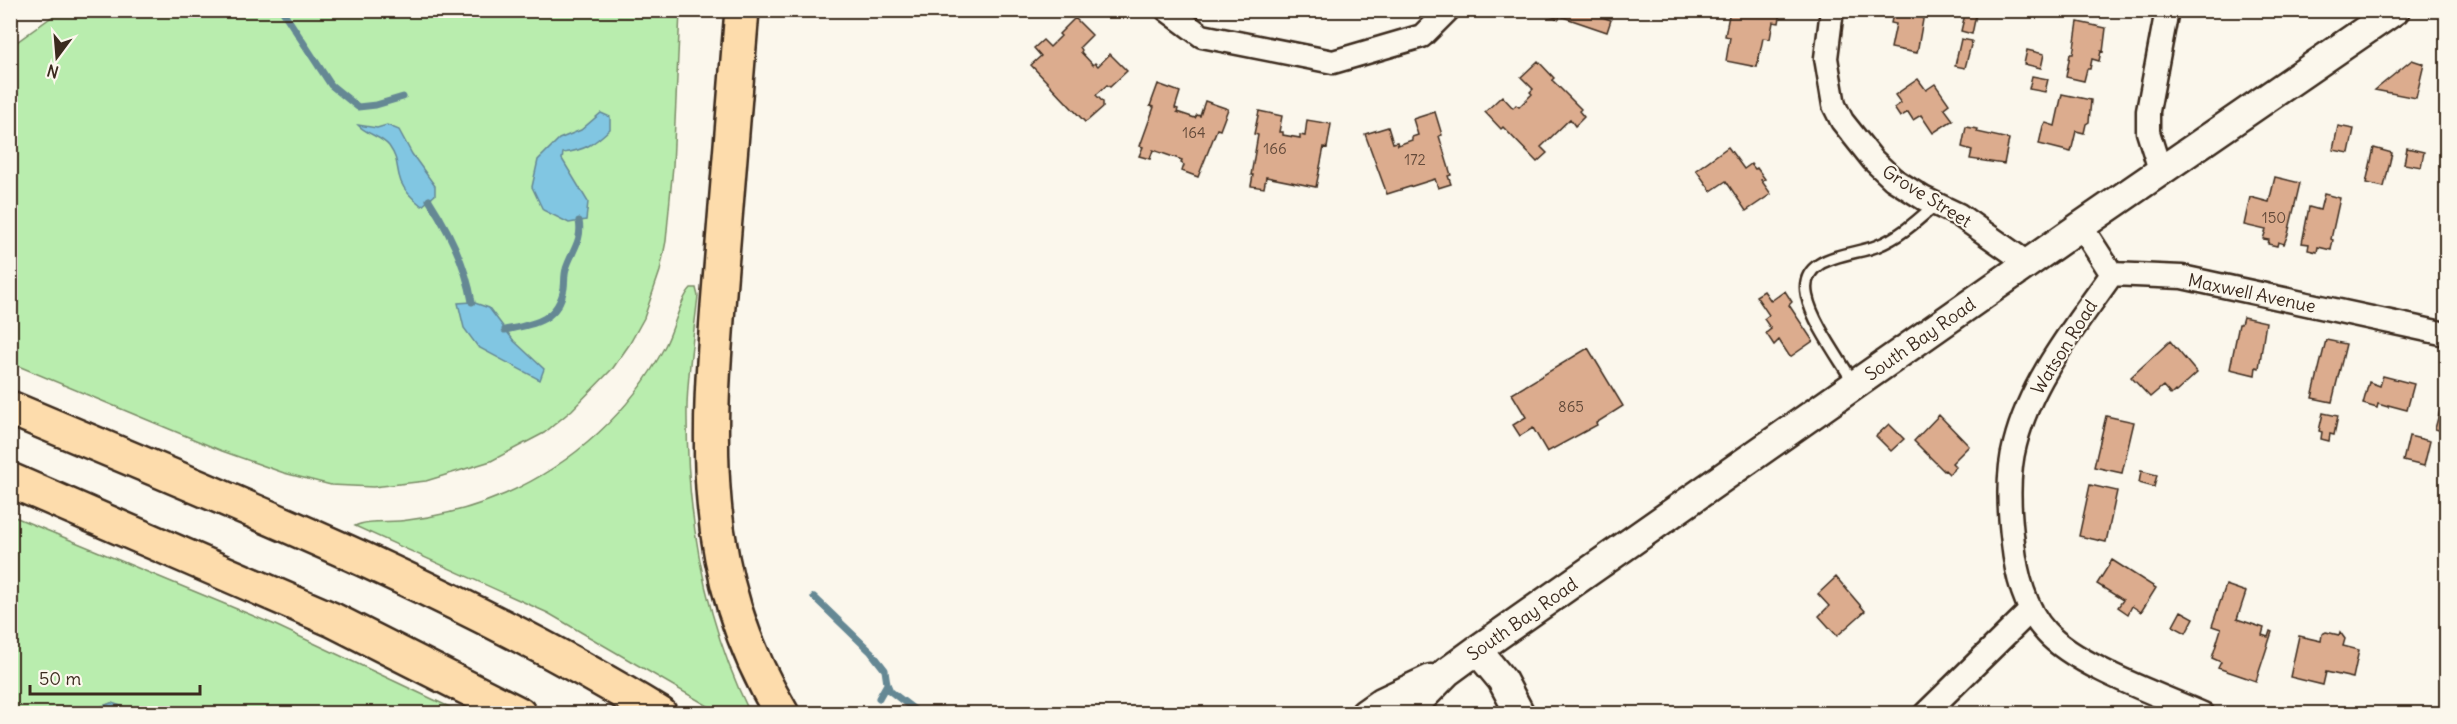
<svg xmlns="http://www.w3.org/2000/svg" width="2457" height="724" font-family="Delius,sans-serif">
<style>
.green{fill:#b9edae;stroke:#7a8c66;stroke-width:1.5}
.water{fill:#81c6e2;stroke:#658894;stroke-width:1.5}
.lines{fill:none;stroke-linecap:round;stroke-linejoin:round}
.stream{stroke:#658894;stroke-width:7}
.building{fill:#dcac8e;stroke:#3b2a1e;stroke-width:1.5}
.service-casing{stroke:#3b2a1e;stroke-width:15}
.minor-casing{stroke:#3b2a1e;stroke-width:27}
.tertiary-casing{stroke:#3b2a1e;stroke-width:33}
.motorway-casing{stroke:#3b2a1e;stroke-width:38}
.service{stroke:#fbf7ec;stroke-width:10}
.minor{stroke:#fbf7ec;stroke-width:22}
.tertiary{stroke:#fbf7ec;stroke-width:28}
.motorway{stroke:#fddcac;stroke-width:33}
.labels{text-anchor:middle;dominant-baseline:central;stroke-width:4.5;stroke-linejoin:round;paint-order:stroke}
.number-label{font-size:15px;fill:#634a3a}
.street-label{font-size:18px;fill:#3b2a1e;stroke:#fbf7ec}
</style>
<rect width="100%" height="100%" fill="#fbf7ec"/>
<filter id="ink" filterUnits="userSpaceOnUse"><feTurbulence type="fractalNoise" baseFrequency=".0167" numOctaves="2"/><feDisplacementMap in="SourceGraphic" scale="12" xChannelSelector="R" yChannelSelector="G"/><feConvolveMatrix kernelMatrix="1 2 1 2 8 2 1 2 1" color-interpolation-filters="sRGB"/></filter>
<g filter="url(#ink)">
<path class="green" d="M 60,11 L 680,11 L 673,166 L 666,241 L 660,271 L 644,318 L 629,345 L 613,368 L 572,410 L 544,433 L 491,461 L 426,481 L 373,487 L 331,485 L 284,473 L 222,451 L 11,363 L 10,47 Z
M 691,288 L 696,288 L 698,296 C 694,332 688,369 687,406 C 686,512 703,618 750,713 L 720,713 L 548,613 L 355,526 C 368,519 392,523 408,520 C 441,516 475,507 505,494 C 573,464 631,412 665,346 C 674,330 680,299 691,288 Z
M 10,515 L 273,624 L 462,713 L 142,714 L 111,703 L 98,708 L 101,713 L 11,713 Z"/>
<path class="water" d="M 601,113 L 610,117 L 610,129 C 594,144 586,150 563,153 L 562,159 L 588,202 L 586,220 L 569,223 L 543,210 L 532,187 L 538,160 L 559,139 L 581,130 Z
M 358,125 L 377,128 L 387,125 L 399,130 L 412,154 L 435,186 L 435,195 L 422,206 C 414,200 405,192 401,182 C 395,166 400,162 389,146 C 382,137 366,134 358,125 Z
M 472,302 L 489,308 L 514,341 L 544,369 L 540,380 L 478,347 L 464,328 L 458,303 Z
M 111,703 L 112,703 L 142,713 L 101,713 L 98,708 Z"/>
<g class="lines">
<path class="stream" d="M 282,10 L 331,85 L 358,107 L 376,105 L 403,97
M 429,200 C 449,231 466,265 472,302
M 505,330 C 534,324 558,321 564,288 C 565,282 564,275 566,269 C 571,252 583,241 579,221
M 814,597 L 871,652 L 885,670 L 887,684 L 890,691 L 920,714
M 879,698 L 887,684"/>
</g>
<path class="building" d="M 1605,10 L 1602,17 L 1611,20 L 1607,32 L 1560,16 L 1559,19 L 1537,11 Z
M 1730,10 L 1781,12 L 1779,23 L 1773,22 L 1770,39 L 1763,38 L 1757,67 L 1726,61 L 1730,37 L 1725,36 Z
M 1894,10 L 1931,10 L 1930,15 L 1924,14 L 1917,53 L 1891,48 L 1896,24 L 1891,23 Z
M 1966,10 L 1977,10 L 1972,34 L 1961,31 Z
M 1075,18 L 1092,35 L 1080,47 L 1082,50 L 1081,52 L 1093,65 L 1095,63 L 1098,66 L 1110,54 L 1127,71 L 1110,87 L 1107,85 L 1096,95 L 1103,102 L 1103,107 L 1087,121 L 1085,122 L 1031,65 L 1041,56 L 1034,48 L 1043,40 L 1050,47 L 1061,36 L 1059,34 Z
M 2078,22 L 2106,28 L 2103,52 L 2101,51 L 2099,61 L 2092,59 L 2090,69 L 2087,69 L 2084,81 L 2066,77 L 2070,54 L 2073,54 Z
M 1961,39 L 1972,41 L 1965,68 L 1955,66 Z
M 2027,50 L 2044,54 L 2041,68 L 2024,64 Z
M 2412,60 L 2424,64 L 2416,98 L 2375,90 Z
M 1538,61 L 1554,78 L 1552,80 L 1581,109 L 1579,111 L 1584,117 L 1575,126 L 1570,119 L 1541,147 L 1547,153 L 1537,162 L 1503,127 L 1501,129 L 1485,112 L 1502,96 L 1513,108 L 1516,105 L 1519,107 L 1532,94 L 1530,92 L 1533,89 L 1521,77 Z
M 2032,76 L 2048,79 L 2045,92 L 2029,89 Z
M 1918,79 L 1926,90 L 1935,84 L 1949,104 L 1944,108 L 1953,120 L 1933,133 L 1921,115 L 1913,120 L 1908,112 L 1900,117 L 1894,108 L 1901,103 L 1895,95 Z
M 1158,84 L 1180,92 L 1175,108 L 1178,109 L 1177,112 L 1195,118 L 1197,115 L 1200,116 L 1205,101 L 1228,109 L 1220,130 L 1217,129 L 1198,177 L 1182,171 L 1184,165 L 1181,163 L 1182,160 L 1153,150 L 1150,159 L 1139,156 L 1143,147 L 1140,146 L 1154,107 L 1150,106 Z
M 2062,94 L 2091,100 L 2089,122 L 2086,124 L 2084,133 L 2076,131 L 2071,152 L 2039,144 L 2043,126 L 2046,123 L 2055,126 Z
M 1259,111 L 1282,116 L 1279,132 L 1283,132 L 1283,135 L 1300,138 L 1300,135 L 1305,136 L 1307,120 L 1331,124 L 1327,148 L 1324,147 L 1316,187 L 1266,177 L 1264,188 L 1251,186 L 1253,175 L 1251,175 L 1258,135 L 1254,134 Z
M 1435,112 L 1442,135 L 1439,136 L 1451,175 L 1448,176 L 1451,184 L 1438,188 L 1435,179 L 1387,194 L 1365,134 L 1388,127 L 1393,143 L 1397,142 L 1398,145 L 1412,140 L 1412,137 L 1418,135 L 1413,119 Z
M 2338,126 L 2354,129 L 2349,153 L 2333,150 Z
M 1966,127 L 1978,129 L 1977,132 L 2009,139 L 2004,164 L 1970,159 L 1972,150 L 1962,147 Z
M 1728,147 L 1744,169 L 1751,164 L 1755,169 L 1757,168 L 1765,179 L 1761,180 L 1771,194 L 1746,211 L 1726,181 L 1711,191 L 1696,170 Z
M 2374,148 L 2392,153 L 2384,187 L 2366,183 Z
M 2407,148 L 2424,152 L 2421,167 L 2404,164 Z
M 2275,177 L 2300,183 L 2288,234 L 2284,244 L 2278,242 L 2277,246 L 2268,244 L 2269,240 L 2263,239 L 2266,230 L 2244,225 L 2250,197 L 2269,202 Z
M 2324,194 L 2340,198 L 2331,239 L 2333,240 L 2331,250 L 2318,247 L 2317,252 L 2308,250 L 2309,244 L 2302,243 L 2309,207 L 2320,210 Z
M 1764,291 L 1771,301 L 1785,291 L 1792,302 L 1789,305 L 1813,341 L 1790,357 L 1779,340 L 1774,345 L 1766,333 L 1771,329 L 1764,319 L 1769,315 L 1756,296 Z
M 2243,317 L 2266,322 L 2259,368 L 2256,367 L 2255,375 L 2230,369 L 2239,324 L 2241,324 Z
M 2326,340 L 2346,344 L 2332,402 L 2312,398 Z
M 2170,341 L 2197,373 L 2176,392 L 2175,391 L 2171,395 L 2163,386 L 2150,397 L 2131,377 Z
M 1588,348 L 1623,406 L 1596,423 L 1597,425 L 1547,452 L 1533,428 L 1520,436 L 1513,425 L 1526,417 L 1512,394 Z
M 2383,376 L 2414,384 L 2407,410 L 2388,405 L 2388,407 L 2378,404 L 2377,408 L 2363,404 L 2369,382 L 2380,386 Z
M 2445,391 L 2446,392 L 2446,432 L 2435,429 Z
M 2323,413 L 2338,416 L 2334,435 L 2330,434 L 2329,441 L 2321,439 L 2322,432 L 2319,431 Z
M 1939,415 L 1969,446 L 1952,463 L 1956,467 L 1949,474 L 1945,470 L 1944,471 L 1914,441 Z
M 2106,416 L 2134,422 L 2122,473 L 2094,467 Z
M 1889,424 L 1904,439 L 1891,451 L 1876,436 Z
M 2409,436 L 2430,441 L 2424,466 L 2403,461 Z
M 2141,471 L 2157,475 L 2154,487 L 2139,483 Z
M 2090,485 L 2117,491 L 2106,542 L 2079,536 Z
M 2112,560 L 2156,588 L 2141,612 L 2132,606 L 2128,614 L 2118,607 L 2123,600 L 2097,584 Z
M 1836,577 L 1865,611 L 1837,636 L 1819,616 L 1829,606 L 1818,594 Z
M 2226,585 L 2246,592 L 2237,619 L 2264,628 L 2262,635 L 2268,637 L 2270,631 L 2272,632 L 2256,681 L 2218,668 L 2221,662 L 2212,658 L 2221,629 L 2212,626 Z
M 2181,611 L 2194,618 L 2186,633 L 2173,626 Z
M 2326,632 L 2339,635 L 2340,632 L 2345,639 L 2343,646 L 2359,650 L 2353,678 L 2326,672 L 2323,685 L 2290,677 L 2299,636 L 2321,641 L 2322,634 Z
M 2037,707 L 2052,714 L 2034,714 Z"/>
<g class="lines">
<g class="service-casing">
<path id="service" d="M 1855,385 C 1841,361 1812,322 1807,296 C 1798,255 1852,256 1877,246 C 1900,237 1918,220 1936,204"/>
</g>
<g class="minor-casing">
<path id="minor" d="M 1167,10 L 1202,36 L 1333,62 L 1422,36 L 1448,10
M 1832,10 L 1826,58 L 1834,105 L 1842,121 L 1873,160 L 1893,179 L 1923,198 L 1959,215 L 2027,263
M 2161,173 L 2148,132 L 2148,111 L 2167,10
M 2081,226 L 2112,274 L 2182,277 L 2446,334
M 2112,274 C 2075,327 2031,380 2015,444 C 2007,474 2009,512 2013,543 C 2016,573 2025,610 2046,632 C 2076,666 2160,695 2203,714
M 1925,714 L 2031,610"/>
</g>
<g class="tertiary-casing">
<path id="tertiary" d="M 1477,650 L 1502,680 L 1520,714
M 1365,714 L 1382,702 L 1431,679
M 1406,714 L 1447,672 L 1477,650 L 2081,226 L 2395,10"/>
</g>
<g class="motorway-casing">
<path id="motorway" d="M 742,10 C 735,96 728,182 721,268 C 708,431 694,566 782,714
M 10,408 C 230,501 455,589 660,714
M 10,480 L 333,620 L 519,714"/>
</g>
<use href="#service" class="service"/>
<use href="#minor" class="minor"/>
<use href="#tertiary" class="tertiary"/>
<use href="#motorway" class="motorway"/>
</g>
</g>
<g class="labels">
<g class="number-label">
<text x="1194" y="132">164</text>
<text x="1275" y="148">166</text>
<text x="1415" y="159">172</text>
<text x="2274" y="217">150</text>
<text x="1571" y="406">865</text>
</g>
<g class="street-label">
<text transform="translate(1927 196) rotate(32)">Grove Street</text>
<text transform="translate(2252 293) rotate(12)">Maxwell Avenue</text>
<text transform="translate(1920 339) rotate(-35)">South Bay Road</text>
<text transform="translate(2064 347) rotate(-58)">Watson Road</text>
<text transform="translate(1522 619) rotate(-35)">South Bay Road</text>
</g>
</g>
<rect width="2457" height="724" fill="none" stroke="#fbf7ec" stroke-width="36"/>
<rect x="18" y="18" width="2421" height="688" fill="none" stroke="#3b2a1e" stroke-width="2" filter="url(#ink)"/>
<g transform="translate(57 57) rotate(196)" stroke="#fbf7ec" stroke-width="4.5" paint-order="stroke">
<path d="M0-4.5L10 22L0 15L-10 22Z" fill="#3b2a1e"/>
<text y="-9" font-size="16" font-weight="bold" text-anchor="middle" fill="#3b2a1e">N</text>
</g>
<path d="M30 685v9h170v-9" fill="none" stroke="#3b2a1e" stroke-width="3"/>
<text x="39" y="685" font-size="18" fill="#3b2a1e" stroke="#fbf7ec" stroke-width="4.5" paint-order="stroke">50 m</text>
</svg>
